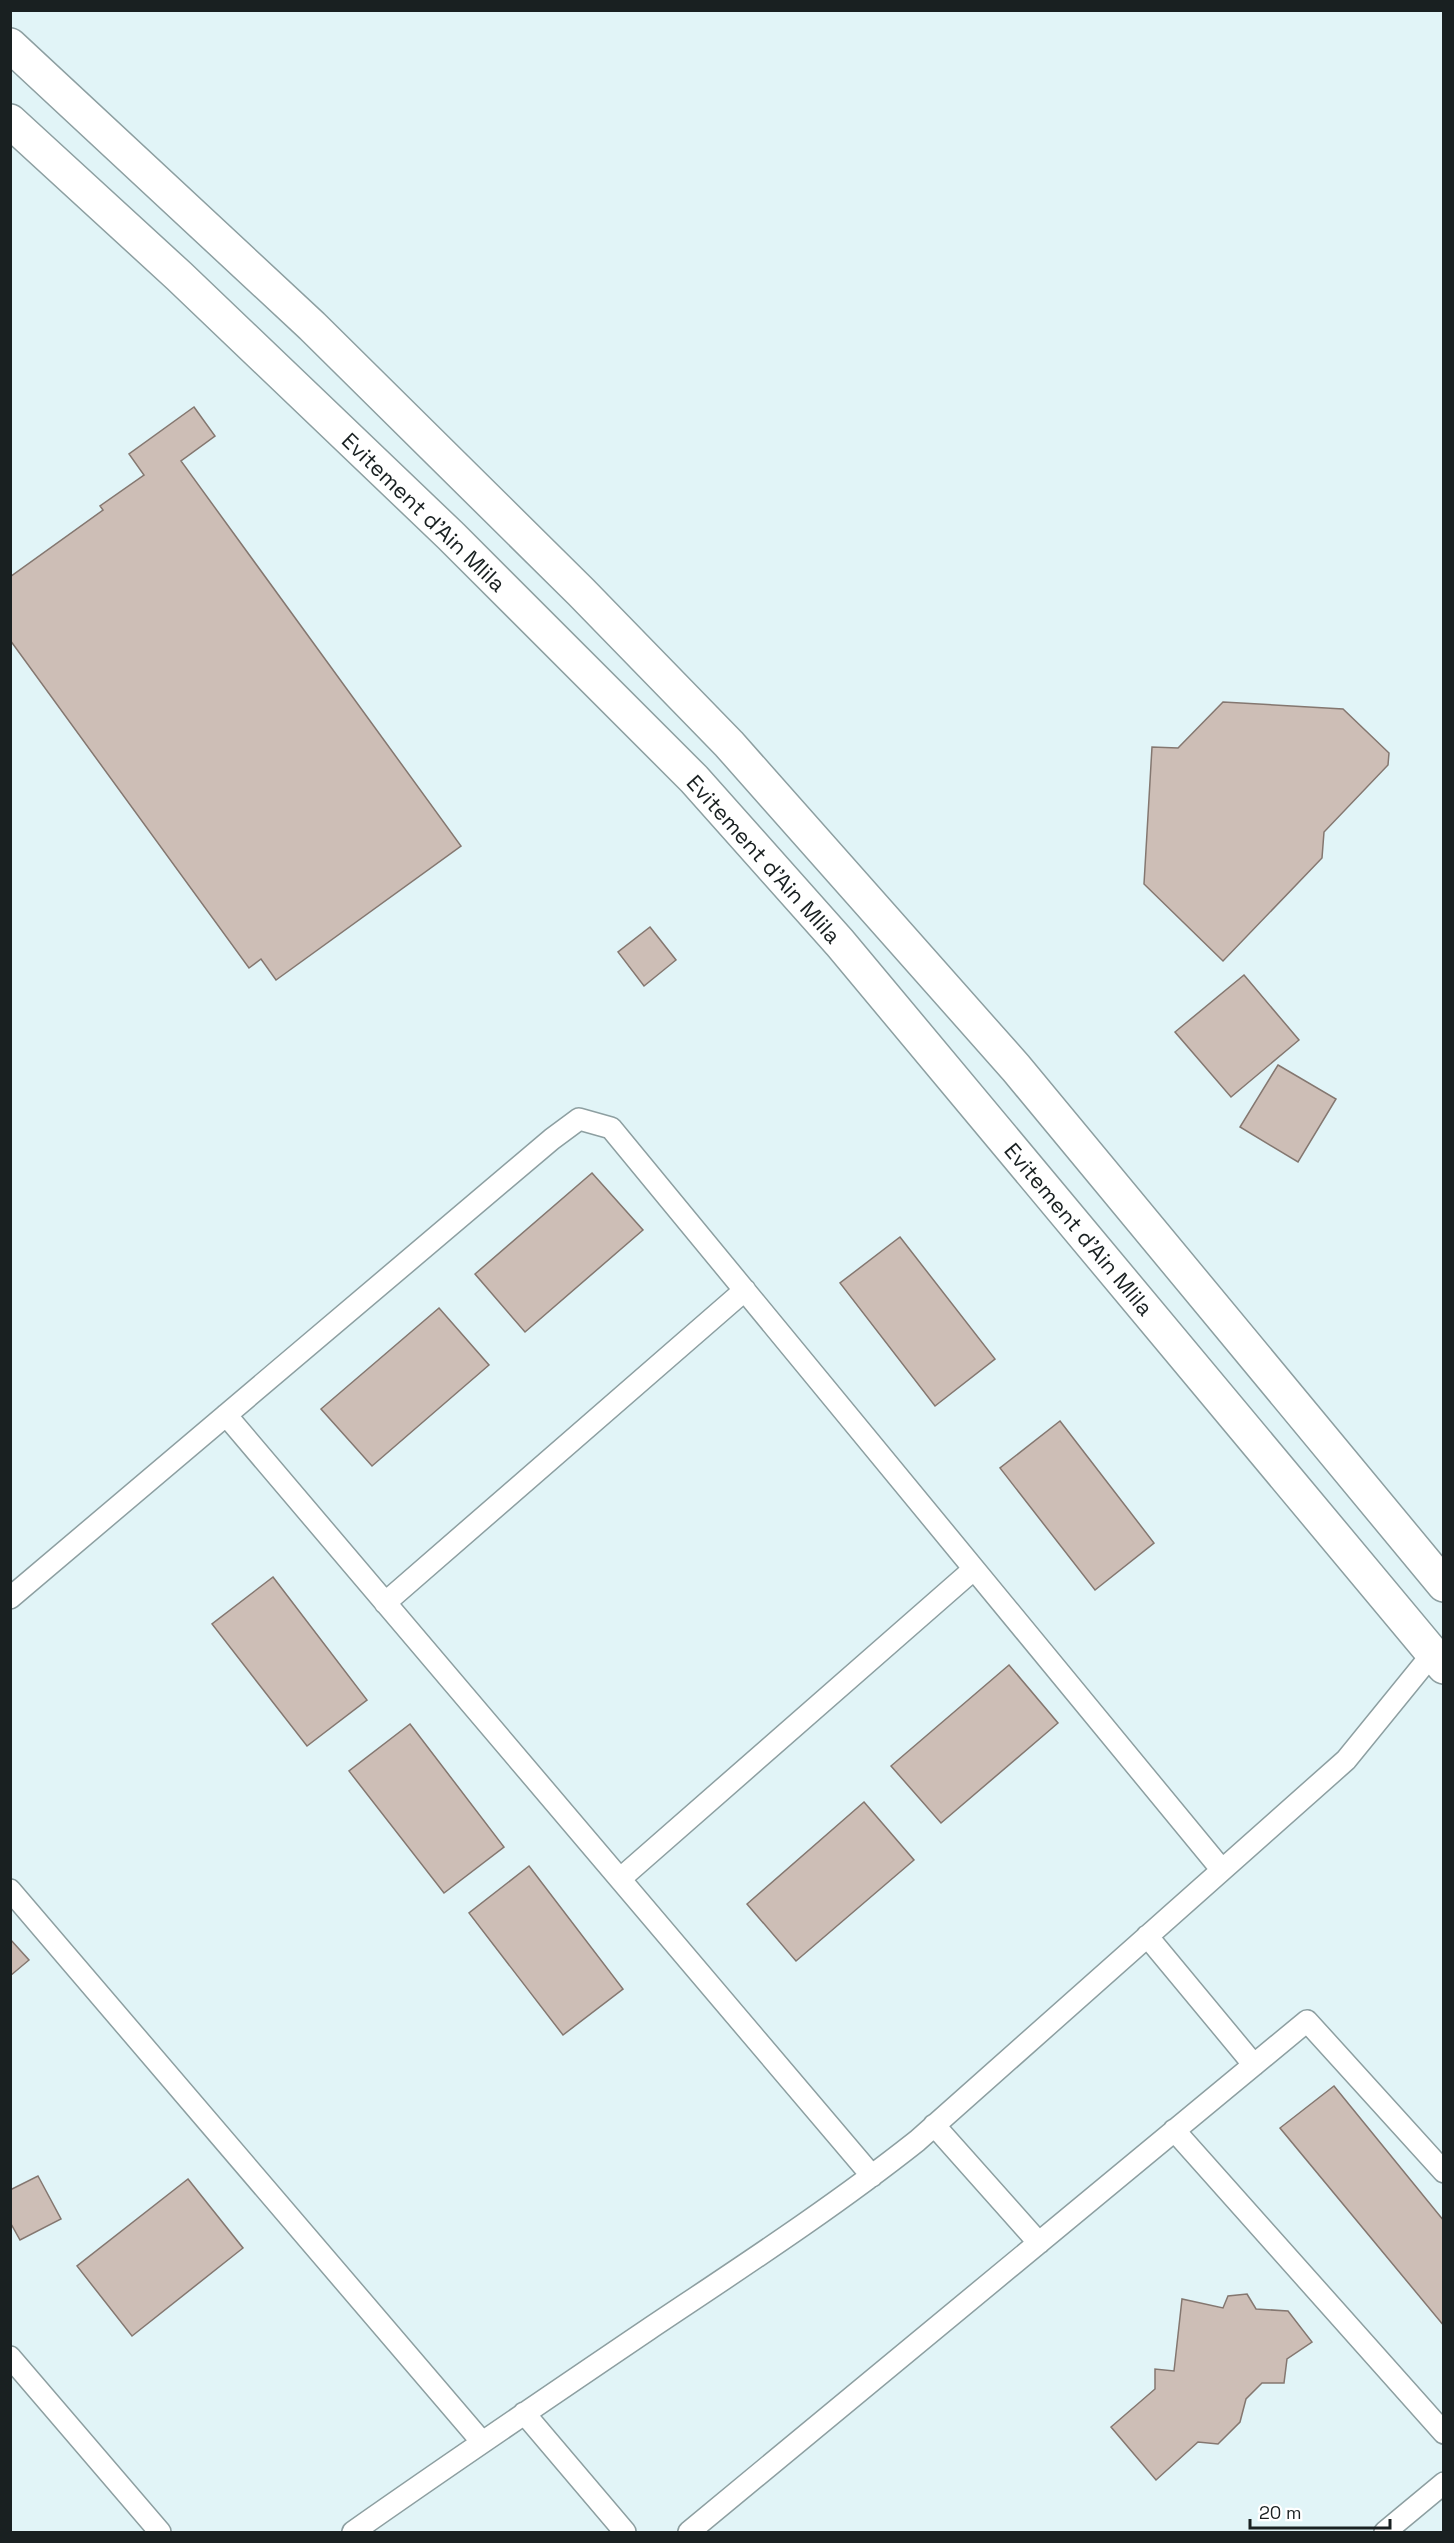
<svg xmlns="http://www.w3.org/2000/svg" width="1454" height="2543" font-family="'Space Grotesk',sans-serif">
<style>
.building{fill:#cdbeb6;stroke:#847770;stroke-width:1.5}
.lines{fill:none;stroke-linecap:round;stroke-linejoin:round}
.lane-casing{stroke:#8d9fa1;stroke-width:24}
.highway-casing{stroke:#8d9fa1;stroke-width:36}
.lane{stroke:#fff;stroke-width:21}
.highway{stroke:#fff;stroke-width:33}
.labels{text-anchor:middle;dominant-baseline:central;stroke-width:6;stroke-linejoin:round;paint-order:stroke}
.street-label{font-size:22px;fill:#192021;stroke:#fff}
</style>
<rect width="100%" height="100%" fill="#e1f4f7"/>
<path class="building" d="M 194,407 L 215,436 L 181,461 L 461,846 L 276,980 L 261,959 L 249,968 L 10,640 L 10,577 L 103,510 L 100,506 L 144,475 L 129,454 Z
M 1223,702 L 1343,709 L 1389,753 L 1388,765 L 1324,832 L 1322,858 L 1223,961 L 1144,884 L 1152,747 L 1178,748 Z
M 650,927 L 676,960 L 644,986 L 618,952 Z
M 1244,975 L 1299,1040 L 1231,1097 L 1175,1032 Z
M 1278,1065 L 1336,1099 L 1298,1162 L 1240,1127 Z
M 592,1173 L 643,1230 L 525,1332 L 475,1274 Z
M 900,1237 L 995,1359 L 935,1406 L 840,1283 Z
M 439,1308 L 489,1365 L 372,1466 L 321,1409 Z
M 1060,1421 L 1154,1543 L 1095,1590 L 1000,1468 Z
M 273,1577 L 367,1700 L 307,1746 L 212,1624 Z
M 1009,1665 L 1058,1723 L 941,1823 L 891,1766 Z
M 410,1724 L 504,1847 L 444,1893 L 349,1771 Z
M 864,1802 L 914,1860 L 796,1961 L 747,1904 Z
M 529,1866 L 623,1989 L 563,2035 L 469,1913 Z
M 10,1939 L 29,1960 L 10,1976 Z
M 1334,2086 L 1444,2221 L 1444,2326 L 1280,2128 Z
M 38,2176 L 61,2219 L 20,2240 L 10,2222 L 10,2190 Z
M 188,2179 L 243,2248 L 132,2336 L 77,2266 Z
M 1247,2294 L 1256,2309 L 1288,2311 L 1312,2342 L 1287,2359 L 1284,2383 L 1262,2383 L 1246,2399 L 1240,2422 L 1218,2444 L 1198,2442 L 1156,2480 L 1111,2427 L 1155,2389 L 1155,2369 L 1174,2371 L 1182,2299 L 1223,2308 L 1228,2296 Z"/>
<g class="lines">
<g class="lane-casing">
<path id="lane" d="M 226,1415 L 872,2176
M 10,1598 L 552,1139 L 579,1119 L 611,1128 L 1222,1870
M 385,1603 L 745,1290
M 620,1879 L 974,1569
M 10,1890 L 482,2442
M 1147,1936 L 1254,2065
M 934,2125 L 1039,2243
M 1174,2130 L 1444,2433
M 10,2357 L 160,2532
M 524,2413 L 625,2532
M 353,2532 C 451,2463 550,2396 649,2329 C 740,2268 831,2209 917,2141 L 1346,1760 L 1433,1653
M 689,2532 L 1307,2021 L 1444,2172
M 1385,2532 L 1444,2483"/>
</g>
<g class="highway-casing">
<path id="highway" d="M 10,45 L 312,326 L 581,592 L 729,744 L 1016,1068 L 1444,1585
M 10,121 L 179,276 L 451,536 L 694,779 L 840,943 L 1444,1667"/>
</g>
<use href="#lane" class="lane"/>
<use href="#highway" class="highway"/>
</g>
<g class="labels">
<g class="street-label">
<text transform="translate(424 512) rotate(44)">Evitement d'Ain Mlila</text>
<text transform="translate(764 859) rotate(48)">Evitement d'Ain Mlila</text>
<text transform="translate(1079 1229) rotate(50)">Evitement d'Ain Mlila</text>
</g>
</g>
<rect width="1454" height="2543" fill="none" stroke="#192021" stroke-width="24"/>
<path d="M1250 2519v9h140v-9" fill="none" stroke="#192021" stroke-width="3"/>
<text x="1259" y="2519" font-size="18" fill="#192021" stroke="#ffffff" stroke-width="4.5" paint-order="stroke">20 m</text>
</svg>
